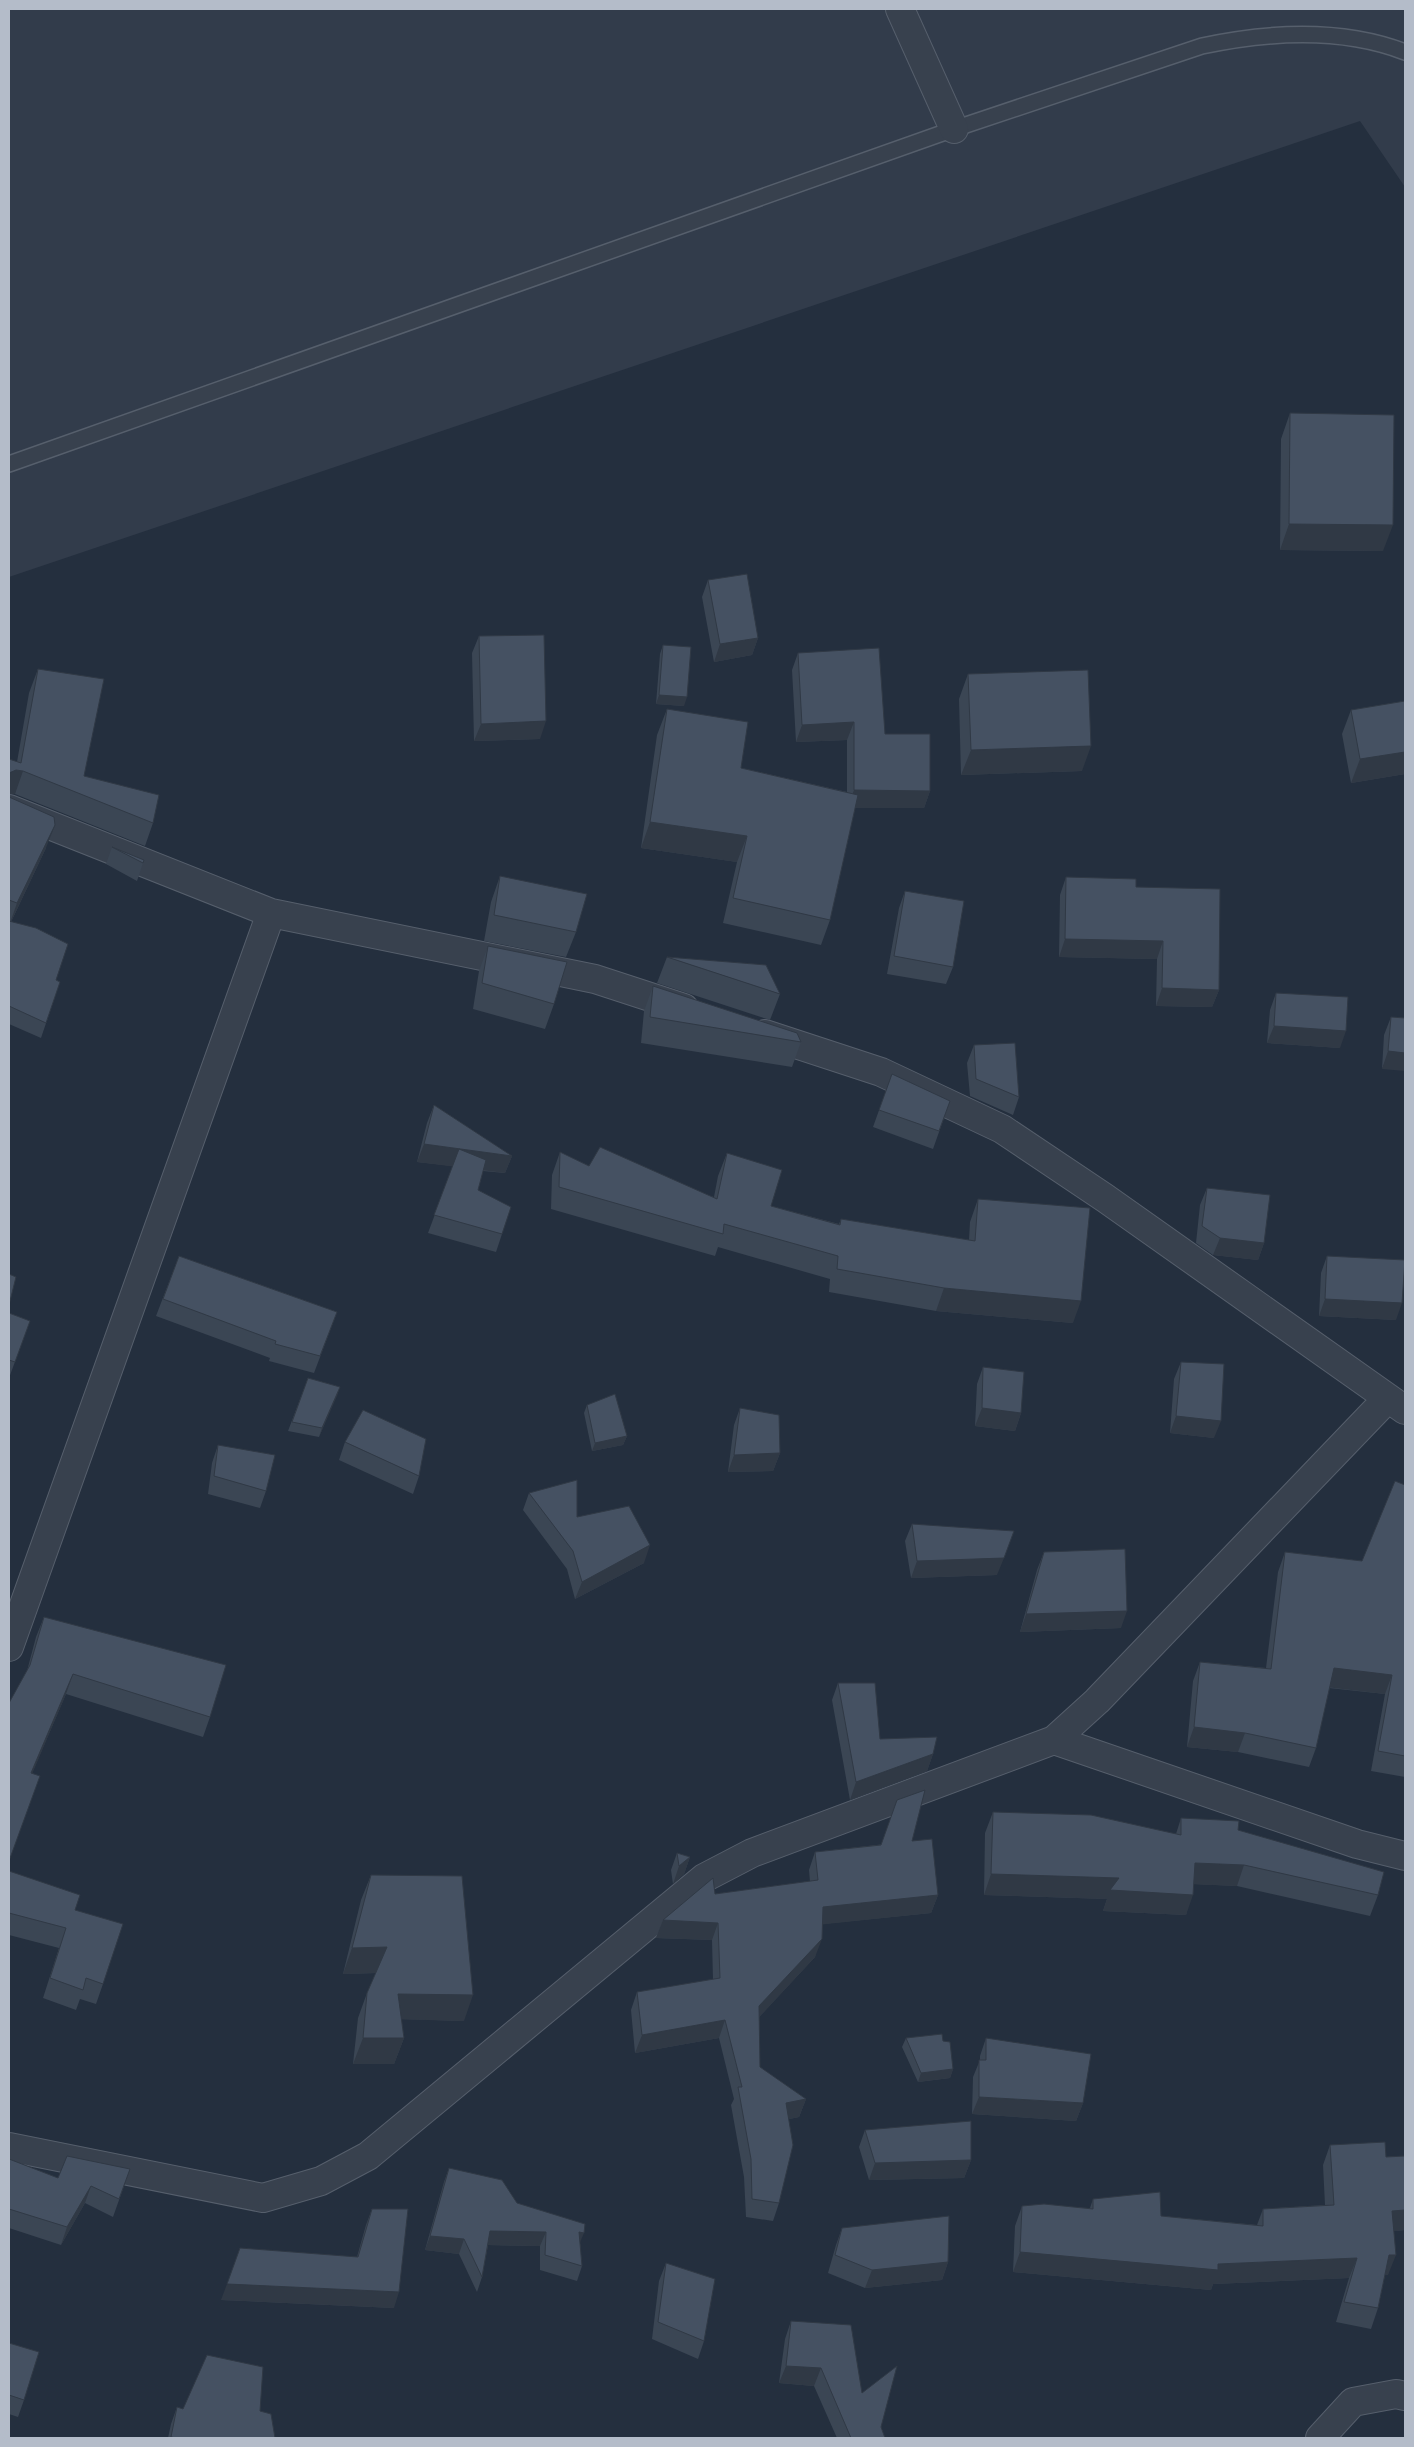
<svg xmlns="http://www.w3.org/2000/svg" width="1414" height="2447" font-family="Barlow,sans-serif">
<style>
.airport{fill:#323c4b}
.lines{fill:none;stroke-linecap:round;stroke-linejoin:round}
.service-casing{stroke:#565f6c;stroke-width:18}
.minor-casing{stroke:#565f6c;stroke-width:30}
.service{stroke:#38414e;stroke-width:15}
.minor{stroke:#38414e;stroke-width:28}
.wall{fill:#3b4654}
.shaded-wall{fill:#303945}
.building{fill:#455162;stroke:#303945}
</style>
<rect width="100%" height="100%" fill="#242f3e"/>
<path class="airport" d="M 9,9 L 1405,9 L 1405,187 L 1360,121 L 9,577 Z"/>
<g class="lines">
<g class="service-casing">
<path id="service" d="M 9,464 L 954,129 L 1202,46 C 1268,32 1340,27 1405,52"/>
</g>
<g class="minor-casing">
<path id="minor" d="M 900,9 L 954,129
M 9,809 L 271,913 L 595,979 L 684,1008
M 765,1034 L 881,1072 L 1002,1129 L 1105,1198 L 1405,1410
M 9,1647 L 271,913
M 1054,1740 L 1357,1844 L 1405,1856
M 9,2147 L 263,2198 L 321,2181 L 368,2156 L 704,1878 L 752,1853 L 1054,1740 L 1097,1701 L 1387,1399
M 1320,2438 L 1353,2402 L 1396,2394 L 1405,2396"/>
</g>
<use href="#service" class="service"/>
<use href="#minor" class="minor"/>
</g>
<path class="wall" d="M 1290,413 L 1383,551 L 1280,550 L 1281,439 Z
M 708,580 L 758,638 L 752,655 L 714,662 L 702,597 Z
M 479,636 L 540,739 L 474,741 L 472,653 Z
M 663,645 L 684,706 L 656,704 L 660,654 Z
M 798,653 L 885,734 L 930,791 L 924,808 L 855,808 L 830,920 L 821,945 L 723,923 L 737,862 L 641,848 L 657,735 L 667,709 L 741,768 L 847,792 L 847,740 L 796,742 L 792,670 Z
M 38,669 L 84,776 L 153,823 L 145,846 L 15,794 L 17,762 L 29,693 Z
M 968,674 L 1082,771 L 961,775 L 959,699 Z
M 1405,701 L 1405,774 L 1351,783 L 1342,734 L 1351,710 Z
M 9,797 L 46,848 L 11,922 L 56,980 L 60,982 L 41,1038 L 9,1024 Z
M 112,847 L 143,863 L 137,881 L 106,864 Z
M 500,876 L 576,932 L 566,957 L 484,941 L 491,902 Z
M 1066,877 L 1136,887 L 1219,990 L 1212,1007 L 1156,1006 L 1157,959 L 1059,957 L 1060,895 Z
M 905,891 L 953,967 L 946,984 L 887,974 L 899,908 Z
M 488,946 L 554,1004 L 545,1029 L 473,1009 L 479,971 Z
M 667,957 L 780,994 L 770,1020 L 657,983 Z
M 653,986 L 801,1042 L 792,1067 L 641,1043 L 644,1011 Z
M 1276,993 L 1340,1048 L 1267,1043 L 1270,1010 Z
M 1391,1017 L 1405,1018 L 1382,1069 L 1384,1035 Z
M 974,1045 L 1019,1097 L 1013,1115 L 970,1096 L 967,1063 Z
M 892,1074 L 950,1101 L 933,1149 L 873,1127 Z
M 434,1105 L 512,1156 L 505,1173 L 483,1171 L 478,1190 L 502,1234 L 496,1252 L 428,1233 L 453,1166 L 417,1162 L 427,1123 Z
M 560,1152 L 589,1166 L 714,1197 L 718,1176 L 727,1153 L 771,1206 L 839,1224 L 841,1219 L 969,1240 L 970,1222 L 978,1199 L 1073,1323 L 936,1311 L 829,1292 L 830,1279 L 718,1247 L 715,1256 L 551,1209 L 552,1175 Z
M 1207,1188 L 1264,1243 L 1258,1260 L 1213,1255 L 1196,1243 L 1200,1205 Z
M 179,1256 L 337,1312 L 314,1373 L 269,1361 L 270,1358 L 156,1316 Z
M 1327,1256 L 1396,1320 L 1319,1316 L 1321,1273 Z
M 9,1313 L 30,1321 L 9,1378 Z
M 1181,1362 L 1214,1438 L 1170,1433 L 1174,1379 Z
M 983,1367 L 1021,1413 L 1015,1431 L 975,1426 L 977,1384 Z
M 308,1378 L 340,1387 L 319,1437 L 288,1431 Z
M 587,1405 L 627,1436 L 623,1445 L 592,1451 L 584,1413 Z
M 740,1408 L 780,1453 L 773,1471 L 728,1472 L 734,1425 Z
M 345,1442 L 419,1476 L 413,1494 L 339,1460 Z
M 218,1445 L 266,1491 L 260,1508 L 208,1494 L 212,1463 Z
M 1405,1485 L 1405,1777 L 1371,1771 L 1385,1694 L 1329,1688 L 1316,1748 L 1309,1767 L 1238,1752 L 1187,1747 L 1193,1681 L 1200,1662 L 1266,1668 L 1278,1572 L 1285,1552 L 1362,1561 Z
M 529,1493 L 577,1517 L 644,1563 L 575,1599 L 567,1569 L 523,1510 Z
M 912,1524 L 997,1575 L 911,1578 L 905,1541 Z
M 1044,1552 L 1121,1628 L 1020,1632 L 1037,1570 Z
M 44,1617 L 210,1717 L 203,1737 L 66,1694 L 32,1773 L 9,1861 L 27,1671 L 36,1637 Z
M 838,1683 L 880,1739 L 933,1754 L 927,1771 L 850,1800 L 832,1700 Z
M 993,1812 L 1176,1834 L 1181,1818 L 1238,1830 L 1378,1895 L 1370,1916 L 1237,1886 L 1194,1884 L 1186,1915 L 1103,1911 L 1107,1899 L 984,1895 L 985,1833 Z
M 912,1841 L 938,1895 L 931,1913 L 822,1924 L 815,1957 L 759,2017 L 760,2067 L 806,2099 L 799,2117 L 789,2119 L 779,2203 L 773,2221 L 746,2217 L 744,2177 L 731,2105 L 734,2099 L 719,2038 L 635,2053 L 631,2010 L 637,1992 L 713,1980 L 712,1940 L 656,1938 L 663,1920 L 715,1894 L 810,1882 L 809,1870 L 815,1852 Z
M 677,1853 L 690,1857 L 684,1874 L 673,1884 L 671,1870 Z
M 9,1871 L 75,1910 L 103,1984 L 96,2004 L 80,1999 L 76,2010 L 43,1998 L 59,1948 L 9,1935 Z
M 371,1875 L 464,2021 L 401,2019 L 404,2038 L 394,2064 L 353,2064 L 358,2018 L 367,1993 L 376,1973 L 343,1974 L 361,1900 Z
M 906,2038 L 943,2041 L 953,2069 L 950,2078 L 918,2082 L 902,2047 Z
M 986,2038 L 1083,2103 L 1076,2121 L 972,2114 L 973,2077 L 980,2060 L 980,2056 Z
M 865,2130 L 971,2160 L 964,2178 L 869,2180 L 859,2147 Z
M 1330,2145 L 1386,2157 L 1405,2156 L 1405,2230 L 1394,2231 L 1388,2275 L 1385,2275 L 1378,2308 L 1371,2329 L 1336,2322 L 1349,2278 L 1213,2284 L 1211,2290 L 1013,2272 L 1015,2226 L 1022,2206 L 1090,2208 L 1093,2199 L 1161,2216 L 1257,2225 L 1263,2209 L 1325,2205 L 1323,2165 Z
M 9,2159 L 58,2178 L 130,2169 L 113,2217 L 85,2203 L 61,2245 L 9,2228 Z
M 449,2168 L 517,2203 L 580,2243 L 582,2266 L 577,2281 L 540,2270 L 540,2246 L 488,2245 L 482,2277 L 477,2292 L 459,2254 L 425,2250 L 444,2182 Z
M 372,2209 L 394,2308 L 221,2300 L 357,2257 L 366,2225 Z
M 842,2228 L 948,2262 L 942,2280 L 865,2288 L 828,2273 L 836,2245 Z
M 666,2263 L 704,2341 L 698,2359 L 652,2339 L 659,2281 Z
M 791,2321 L 862,2393 L 881,2427 L 885,2438 L 837,2438 L 814,2386 L 779,2383 L 785,2339 Z
M 9,2343 L 24,2400 L 18,2417 L 9,2414 Z
M 177,2407 L 183,2409 L 260,2411 L 275,2438 L 168,2438 L 171,2424 Z"/>
<path class="shaded-wall" d="M 1289,524 L 1393,525 L 1383,551 L 1280,550 Z
M 758,638 L 752,655 L 714,662 L 720,644 Z
M 659,695 L 687,697 L 684,706 L 656,704 Z
M 546,721 L 540,739 L 474,741 L 481,724 Z
M 854,722 L 847,740 L 796,742 L 802,725 Z
M 1091,746 L 1082,771 L 961,775 L 971,750 Z
M 1405,752 L 1405,774 L 1351,783 L 1360,759 Z
M 16,770 L 23,771 L 15,794 L 9,794 L 9,773 Z
M 854,790 L 930,791 L 924,808 L 847,808 Z
M 650,822 L 747,836 L 737,862 L 641,848 Z
M 55,825 L 46,848 L 9,926 L 17,903 Z
M 1065,939 L 1163,941 L 1157,959 L 1059,957 Z
M 1162,988 L 1219,990 L 1212,1007 L 1156,1006 Z
M 1274,1026 L 1346,1031 L 1340,1048 L 1267,1043 Z
M 1388,1051 L 1405,1053 L 1405,1071 L 1382,1069 Z
M 424,1144 L 512,1156 L 505,1173 L 417,1162 Z
M 1220,1238 L 1264,1243 L 1258,1260 L 1213,1255 Z
M 944,1288 L 1081,1301 L 1073,1323 L 936,1311 Z
M 1325,1299 L 1402,1303 L 1396,1320 L 1319,1316 Z
M 340,1387 L 337,1396 L 319,1437 L 322,1428 Z
M 982,1408 L 1021,1413 L 1015,1431 L 975,1426 Z
M 1176,1416 L 1221,1421 L 1214,1438 L 1170,1433 Z
M 627,1436 L 623,1445 L 592,1451 L 595,1443 Z
M 780,1453 L 773,1471 L 728,1472 L 734,1455 Z
M 650,1545 L 644,1563 L 575,1599 L 582,1582 Z
M 1004,1558 L 997,1575 L 911,1578 L 917,1561 Z
M 1127,1611 L 1121,1628 L 1020,1632 L 1026,1614 Z
M 1334,1668 L 1392,1675 L 1385,1694 L 1326,1687 Z
M 73,1674 L 66,1694 L 24,1793 L 31,1773 Z
M 1194,1727 L 1245,1733 L 1238,1752 L 1187,1747 Z
M 933,1754 L 927,1771 L 850,1800 L 856,1782 Z
M 690,1857 L 684,1874 L 673,1884 L 679,1866 Z
M 1195,1863 L 1244,1865 L 1237,1886 L 1188,1884 Z
M 991,1874 L 1119,1878 L 1193,1895 L 1186,1915 L 1103,1911 L 1107,1899 L 984,1895 Z
M 938,1895 L 931,1913 L 817,1925 L 823,1907 Z
M 663,1920 L 718,1923 L 712,1940 L 656,1938 Z
M 822,1939 L 815,1957 L 753,2024 L 759,2006 Z
M 387,1947 L 378,1973 L 343,1974 L 352,1948 Z
M 398,1994 L 473,1995 L 464,2021 L 389,2019 Z
M 725,2020 L 719,2038 L 635,2053 L 642,2035 Z
M 363,2038 L 404,2038 L 394,2064 L 353,2064 Z
M 953,2069 L 950,2078 L 918,2082 L 921,2073 Z
M 979,2097 L 1083,2103 L 1076,2121 L 972,2114 Z
M 806,2099 L 799,2117 L 780,2121 L 786,2103 Z
M 971,2160 L 964,2178 L 869,2180 L 875,2163 Z
M 91,2186 L 85,2203 L 61,2245 L 67,2227 Z
M 1405,2210 L 1405,2230 L 1385,2232 L 1392,2211 Z
M 490,2231 L 546,2232 L 540,2246 L 485,2245 Z
M 579,2232 L 584,2233 L 578,2247 Z
M 430,2236 L 464,2239 L 459,2254 L 425,2250 Z
M 1020,2252 L 1218,2264 L 1357,2258 L 1349,2278 L 1213,2284 L 1211,2290 L 1013,2272 Z
M 1389,2255 L 1396,2255 L 1388,2275 L 1382,2275 Z
M 948,2262 L 942,2280 L 865,2288 L 872,2270 Z
M 227,2284 L 399,2292 L 394,2308 L 221,2300 Z
M 786,2366 L 821,2368 L 814,2386 L 779,2383 Z"/>
<path class="building" d="M 1290,413 L 1394,415 L 1393,525 L 1289,524 Z
M 747,574 L 758,638 L 720,644 L 708,580 Z
M 544,635 L 546,721 L 481,724 L 479,636 Z
M 663,645 L 691,647 L 687,697 L 659,695 Z
M 879,648 L 885,734 L 930,734 L 930,791 L 854,790 L 854,722 L 802,725 L 798,653 Z
M 38,669 L 104,679 L 84,776 L 159,795 L 153,823 L 23,771 L 16,770 L 9,773 L 9,759 L 21,763 Z
M 1088,670 L 1091,746 L 971,750 L 968,674 Z
M 1405,701 L 1405,752 L 1360,759 L 1351,710 Z
M 667,709 L 748,722 L 741,768 L 858,795 L 830,920 L 733,898 L 747,836 L 650,822 Z
M 9,797 L 54,817 L 55,825 L 17,903 L 9,900 Z
M 112,847 L 144,860 L 143,863 Z
M 500,876 L 587,894 L 576,932 L 494,915 Z
M 1066,877 L 1136,879 L 1136,887 L 1220,889 L 1219,990 L 1162,988 L 1163,941 L 1065,939 Z
M 905,891 L 964,901 L 953,967 L 894,956 Z
M 9,921 L 36,928 L 68,944 L 56,980 L 60,982 L 46,1023 L 9,1006 Z
M 488,946 L 567,962 L 554,1004 L 482,983 Z
M 667,957 L 766,965 L 780,994 Z
M 653,986 L 797,1033 L 801,1042 L 650,1017 Z
M 1276,993 L 1348,997 L 1346,1031 L 1274,1026 Z
M 1391,1017 L 1405,1018 L 1405,1053 L 1388,1051 Z
M 1015,1043 L 1019,1097 L 976,1079 L 974,1045 Z
M 892,1074 L 950,1101 L 939,1131 L 879,1110 Z
M 434,1105 L 512,1156 L 424,1144 Z
M 600,1147 L 717,1199 L 727,1153 L 782,1170 L 771,1206 L 840,1225 L 841,1219 L 975,1241 L 978,1199 L 1090,1208 L 1081,1301 L 944,1288 L 837,1269 L 838,1256 L 724,1224 L 723,1234 L 559,1187 L 560,1152 L 589,1166 Z
M 459,1149 L 486,1160 L 478,1190 L 511,1207 L 502,1234 L 434,1215 Z
M 1207,1188 L 1270,1195 L 1264,1243 L 1220,1238 L 1202,1226 Z
M 179,1256 L 337,1312 L 320,1356 L 275,1344 L 276,1341 L 163,1299 Z
M 1327,1256 L 1405,1260 L 1402,1303 L 1325,1299 Z
M 9,1274 L 16,1277 L 9,1305 Z
M 9,1313 L 30,1321 L 15,1362 L 9,1360 Z
M 1181,1362 L 1224,1364 L 1221,1421 L 1176,1416 Z
M 983,1367 L 1024,1372 L 1021,1413 L 982,1408 Z
M 308,1378 L 340,1387 L 322,1428 L 292,1422 Z
M 615,1394 L 627,1436 L 595,1443 L 587,1405 Z
M 740,1408 L 779,1415 L 780,1453 L 734,1455 Z
M 363,1410 L 426,1439 L 419,1476 L 345,1442 Z
M 218,1445 L 275,1455 L 266,1491 L 214,1476 Z
M 577,1480 L 577,1517 L 629,1506 L 650,1545 L 582,1582 L 573,1551 L 529,1493 Z
M 1395,1481 L 1405,1485 L 1405,1756 L 1378,1751 L 1392,1675 L 1334,1668 L 1316,1748 L 1245,1733 L 1194,1727 L 1200,1662 L 1271,1669 L 1285,1552 L 1362,1561 Z
M 912,1524 L 1014,1531 L 1004,1558 L 917,1561 Z
M 1125,1549 L 1127,1611 L 1026,1614 L 1044,1552 Z
M 44,1617 L 226,1665 L 210,1717 L 73,1674 L 31,1773 L 40,1776 L 9,1861 L 9,1703 L 30,1665 Z
M 838,1683 L 875,1683 L 880,1739 L 937,1737 L 933,1754 L 856,1782 Z
M 925,1790 L 912,1841 L 932,1839 L 938,1895 L 823,1907 L 822,1939 L 759,2006 L 760,2067 L 806,2099 L 786,2103 L 793,2145 L 779,2203 L 752,2199 L 751,2159 L 738,2087 L 742,2087 L 725,2020 L 642,2035 L 637,1992 L 720,1978 L 718,1923 L 663,1920 L 713,1878 L 715,1894 L 818,1880 L 815,1852 L 881,1845 L 897,1800 Z
M 993,1812 L 1091,1815 L 1181,1835 L 1181,1818 L 1239,1821 L 1238,1830 L 1384,1872 L 1378,1895 L 1244,1865 L 1195,1863 L 1193,1895 L 1110,1890 L 1119,1878 L 991,1874 Z
M 677,1853 L 690,1857 L 679,1866 Z
M 9,1871 L 80,1895 L 75,1910 L 123,1924 L 103,1984 L 86,1978 L 83,1990 L 50,1978 L 66,1928 L 9,1913 Z
M 371,1875 L 462,1876 L 473,1995 L 398,1994 L 404,2038 L 363,2038 L 367,1993 L 387,1947 L 352,1948 Z
M 942,2034 L 943,2041 L 950,2042 L 953,2069 L 921,2073 L 906,2038 Z
M 986,2038 L 1091,2054 L 1083,2103 L 979,2097 L 979,2060 L 986,2060 Z
M 971,2121 L 971,2160 L 875,2163 L 865,2130 Z
M 1385,2142 L 1386,2157 L 1405,2156 L 1405,2210 L 1392,2211 L 1396,2255 L 1389,2255 L 1378,2308 L 1344,2302 L 1357,2258 L 1218,2264 L 1218,2270 L 1020,2252 L 1022,2206 L 1044,2204 L 1093,2209 L 1093,2199 L 1160,2192 L 1161,2216 L 1263,2226 L 1263,2209 L 1334,2205 L 1330,2145 Z
M 67,2156 L 130,2169 L 119,2199 L 91,2186 L 67,2227 L 9,2209 L 9,2159 L 58,2178 Z
M 449,2168 L 502,2180 L 517,2203 L 585,2224 L 584,2233 L 579,2232 L 582,2266 L 545,2255 L 546,2232 L 490,2231 L 482,2277 L 464,2239 L 430,2236 Z
M 372,2209 L 408,2209 L 399,2292 L 227,2284 L 240,2248 L 358,2257 Z
M 949,2216 L 948,2262 L 872,2270 L 835,2255 L 842,2228 Z
M 666,2263 L 715,2279 L 704,2341 L 658,2322 Z
M 791,2321 L 851,2325 L 862,2393 L 897,2366 L 881,2427 L 885,2438 L 851,2438 L 821,2368 L 786,2366 Z
M 9,2343 L 39,2352 L 24,2400 L 9,2395 Z
M 207,2355 L 263,2367 L 260,2411 L 271,2414 L 275,2438 L 176,2438 L 171,2437 L 177,2407 L 183,2409 Z"/>
<rect width="1414" height="2447" fill="none" stroke="#b4bcc9" stroke-width="20"/>
</svg>
